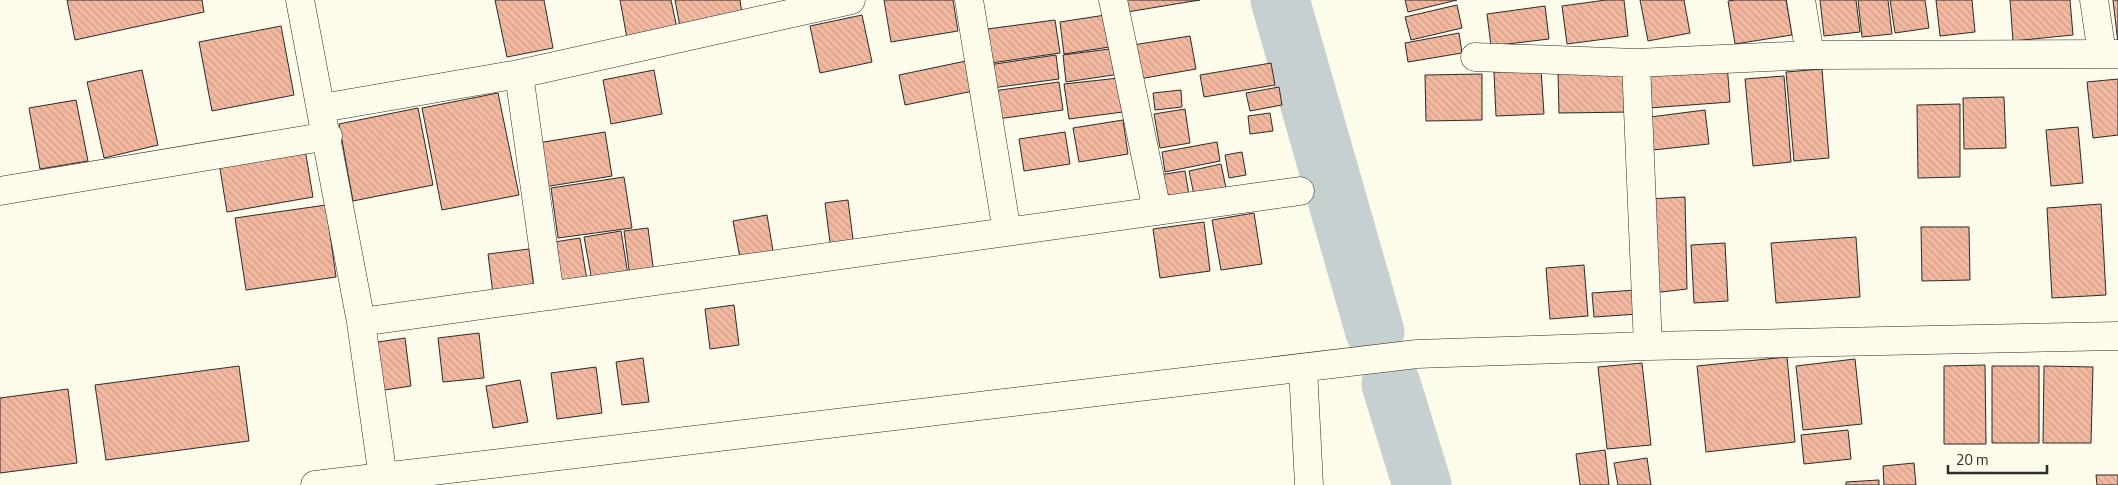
<svg xmlns="http://www.w3.org/2000/svg" width="2118" height="485" font-family="'Titillium Web',sans-serif">
<style>
.lines{fill:none;stroke-linecap:round;stroke-linejoin:round}
.river{stroke:#c7d0d0;stroke-width:59}
.building{fill:url(#building-back-hatch);stroke:#2b2b2b}
.street-casing{stroke:#2b2b2b;stroke-width:29}
.street{stroke:#fdfbea;stroke-width:28}
</style>
<defs>
<pattern id="building-back-hatch" width="6" height="6" patternUnits="userSpaceOnUse" patternTransform="scale(1.25)"><rect width="6" height="6" fill="#f2b8a0"/><path d="M-1 5l2 2M0 0l6 6M5-1l2 2" fill="none" stroke="#d09e8a"/></pattern>
</defs>
<rect width="100%" height="100%" fill="#fdfbea"/>
<g class="lines">
<path class="river" d="M 1280,0 L 1375,332
M 1391,384 L 1422,485"/>
</g>
<path class="building" d="M 67,0 L 202,0 L 204,12 L 75,40 Z
M 495,0 L 544,0 L 553,48 L 507,57 Z
M 620,0 L 671,0 L 677,28 L 627,38 Z
M 675,0 L 740,0 L 743,21 L 681,32 Z
M 884,0 L 953,0 L 958,31 L 891,42 Z
M 1124,0 L 1200,0 L 1127,12 Z
M 1405,0 L 1457,0 L 1408,12 Z
M 1606,0 L 1624,0 L 1628,36 L 1567,44 L 1562,6 Z
M 1640,0 L 1684,0 L 1690,33 L 1648,41 Z
M 1735,0 L 1786,0 L 1792,35 L 1735,44 L 1728,1 Z
M 1820,0 L 1856,0 L 1860,32 L 1824,36 Z
M 1858,0 L 1888,0 L 1892,34 L 1862,37 Z
M 1890,0 L 1925,0 L 1929,28 L 1895,33 Z
M 1936,0 L 1972,0 L 1975,32 L 1940,36 Z
M 2010,0 L 2070,0 L 2073,35 L 2013,41 Z
M 2113,0 L 2118,0 L 2118,43 Z
M 1457,5 L 1462,28 L 1411,40 L 1405,17 Z
M 1545,6 L 1549,39 L 1491,46 L 1487,14 Z
M 1112,14 L 1116,46 L 1064,54 L 1060,22 Z
M 862,15 L 872,62 L 820,73 L 810,26 Z
M 1055,20 L 1060,53 L 984,64 L 980,30 Z
M 281,26 L 294,95 L 212,111 L 199,42 Z
M 1459,33 L 1462,53 L 1408,62 L 1405,43 Z
M 1190,36 L 1196,69 L 1139,79 L 1133,45 Z
M 1117,48 L 1120,74 L 1066,82 L 1063,55 Z
M 1056,55 L 1059,79 L 992,88 L 988,65 Z
M 966,61 L 973,91 L 905,105 L 899,75 Z
M 1271,63 L 1275,85 L 1204,97 L 1200,75 Z
M 1727,64 L 1730,102 L 1649,108 L 1646,70 Z
M 1822,69 L 1829,158 L 1794,161 L 1786,72 Z
M 142,70 L 158,145 L 104,158 L 87,82 Z
M 654,70 L 662,114 L 611,124 L 603,80 Z
M 1541,70 L 1544,114 L 1496,116 L 1494,72 Z
M 1631,71 L 1632,112 L 1559,113 L 1558,72 Z
M 1482,74 L 1482,120 L 1426,121 L 1425,75 Z
M 1784,76 L 1791,162 L 1753,166 L 1745,79 Z
M 1119,78 L 1123,112 L 1069,119 L 1064,84 Z
M 2118,79 L 2118,135 L 2093,138 L 2087,82 Z
M 1059,82 L 1063,110 L 997,119 L 993,91 Z
M 1279,87 L 1282,105 L 1250,111 L 1246,93 Z
M 1181,90 L 1182,107 L 1155,110 L 1153,93 Z
M 498,93 L 519,195 L 442,210 L 422,108 Z
M 2004,97 L 2006,148 L 1964,149 L 1963,98 Z
M 76,100 L 88,161 L 40,169 L 29,108 Z
M 1960,104 L 1960,177 L 1918,178 L 1917,105 Z
M 418,108 L 433,185 L 353,201 L 339,124 Z
M 1185,109 L 1190,143 L 1160,148 L 1154,114 Z
M 1705,110 L 1709,144 L 1653,150 L 1650,117 Z
M 1270,113 L 1273,131 L 1250,134 L 1248,116 Z
M 1123,120 L 1128,154 L 1079,162 L 1073,128 Z
M 2078,127 L 2083,183 L 2051,186 L 2046,130 Z
M 605,132 L 612,176 L 544,187 L 538,143 Z
M 1065,132 L 1070,164 L 1024,171 L 1019,139 Z
M 1217,142 L 1220,161 L 1165,172 L 1162,152 Z
M 305,149 L 313,197 L 227,212 L 219,163 Z
M 1242,152 L 1246,175 L 1229,178 L 1225,155 Z
M 1221,164 L 1226,188 L 1194,195 L 1189,171 Z
M 1185,171 L 1189,195 L 1163,199 L 1159,175 Z
M 624,177 L 632,228 L 558,238 L 551,188 Z
M 1685,197 L 1687,289 L 1652,293 L 1649,199 Z
M 848,200 L 854,247 L 831,250 L 825,203 Z
M 2101,204 L 2106,295 L 2052,298 L 2047,208 Z
M 326,205 L 336,277 L 246,290 L 235,218 Z
M 1254,213 L 1262,264 L 1221,270 L 1212,220 Z
M 767,215 L 774,257 L 741,263 L 733,221 Z
M 1204,222 L 1210,271 L 1160,278 L 1153,229 Z
M 1921,227 L 1969,227 L 1970,280 L 1922,281 Z
M 648,228 L 654,274 L 630,277 L 624,231 Z
M 621,231 L 628,275 L 592,281 L 584,237 Z
M 1856,237 L 1860,297 L 1776,303 L 1771,243 Z
M 580,238 L 587,280 L 555,285 L 548,243 Z
M 1725,243 L 1728,301 L 1694,303 L 1691,245 Z
M 529,249 L 534,289 L 493,294 L 488,254 Z
M 1584,265 L 1588,316 L 1550,319 L 1546,268 Z
M 1636,290 L 1638,314 L 1594,317 L 1592,293 Z
M 734,305 L 739,345 L 710,349 L 705,309 Z
M 479,333 L 484,378 L 443,382 L 438,338 Z
M 405,338 L 411,386 L 378,391 L 371,343 Z
M 1787,357 L 1795,442 L 1706,452 L 1697,366 Z
M 643,358 L 649,402 L 622,405 L 616,362 Z
M 1855,359 L 1862,424 L 1803,430 L 1796,366 Z
M 1642,363 L 1651,445 L 1607,449 L 1598,367 Z
M 1985,365 L 1986,444 L 1944,444 L 1944,366 Z
M 239,366 L 249,441 L 106,460 L 95,385 Z
M 1992,366 L 2039,366 L 2039,443 L 1992,443 Z
M 2044,366 L 2093,367 L 2091,443 L 2043,443 Z
M 596,367 L 602,413 L 557,419 L 551,373 Z
M 520,380 L 528,422 L 493,428 L 486,386 Z
M 68,389 L 77,463 L 0,473 L 0,398 Z
M 1848,430 L 1851,459 L 1804,464 L 1801,435 Z
M 1605,450 L 1609,485 L 1580,485 L 1576,454 Z
M 1647,458 L 1651,485 L 1618,485 L 1614,463 Z
M 1914,463 L 1916,485 L 1884,485 L 1883,466 Z
M 2096,475 L 2118,475 L 2118,485 L 2097,485 Z
M 1879,480 L 1879,485 L 1846,485 L 1846,482 Z"/>
<g class="lines">
<g class="street-casing">
<path id="street" d="M 300,0 L 361,322 L 384,485
M 969,0 L 1007,232
M 1113,0 L 1157,211
M 1801,0 L 1810,55
M 2094,0 L 2102,54
M 1475,57 L 1636,63 L 1810,55 L 2118,54
M 1636,63 L 1648,346
M 519,74 L 550,296
M 322,108 L 519,74 L 851,0
M 0,191 L 328,136
M 361,322 L 1300,191
M 1303,368 L 1309,485
M 315,485 L 1417,354 L 1648,346 L 2118,336"/>
</g>
<use href="#street" class="street"/>
</g>
<path d="M1948 465v8h99v-8" fill="none" stroke="#2b2b2b" stroke-width="2.5"/>
<text x="1956" y="465" font-size="15" fill="#2b2b2b" stroke="#fdfbea" stroke-width="4" paint-order="stroke">20 m</text>
</svg>
